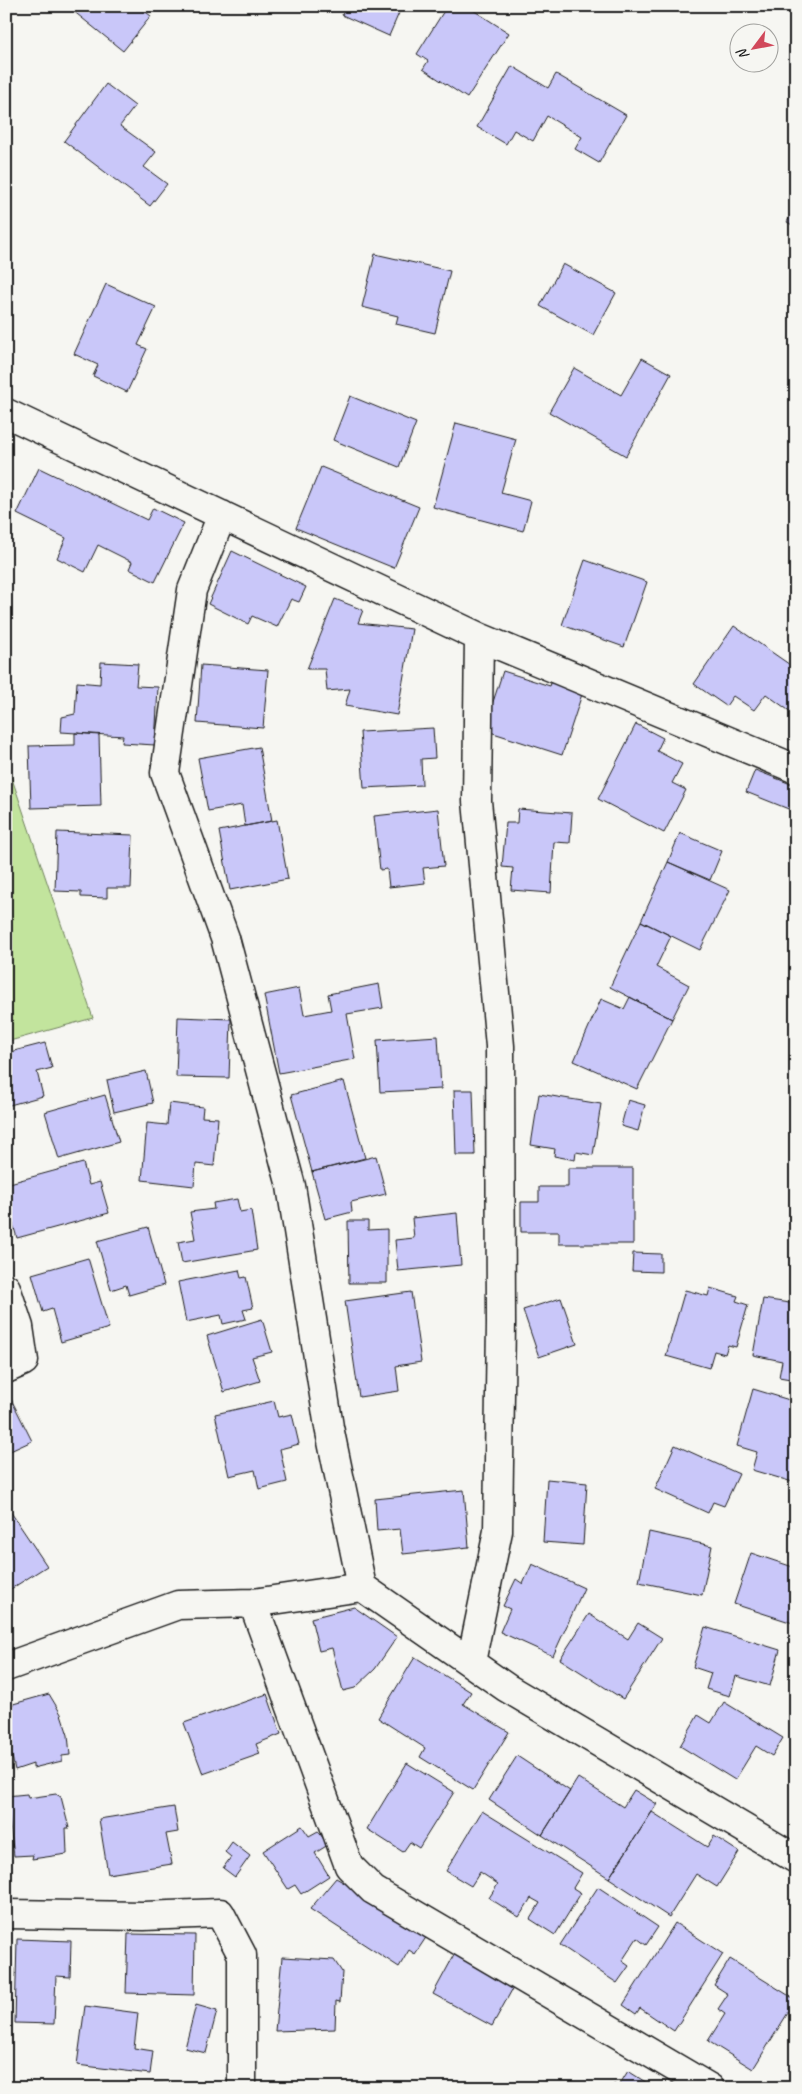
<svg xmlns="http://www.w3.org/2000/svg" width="802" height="2094" font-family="Caveat,sans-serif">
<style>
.green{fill:#c2e49d;stroke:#6f805c}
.building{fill:#c9c7f9;stroke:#1c1c1c}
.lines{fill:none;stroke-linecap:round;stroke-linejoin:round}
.minor-casing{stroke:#1c1c1c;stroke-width:31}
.minor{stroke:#f6f6f2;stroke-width:28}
</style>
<rect width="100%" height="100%" fill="#f6f6f2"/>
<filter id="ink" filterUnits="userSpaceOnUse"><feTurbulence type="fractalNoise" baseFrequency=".02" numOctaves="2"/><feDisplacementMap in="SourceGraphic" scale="10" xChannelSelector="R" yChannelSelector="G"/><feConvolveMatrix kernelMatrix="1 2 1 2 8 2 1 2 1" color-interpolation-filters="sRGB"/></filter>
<g filter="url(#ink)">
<path class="green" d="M 6,761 L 93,1018 L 6,1042 Z"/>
<path class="building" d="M 75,6 L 138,6 L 151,16 L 123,51 L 72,10 Z
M 346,6 L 402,6 L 389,36 L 342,15 Z
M 447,6 L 475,6 L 473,10 L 509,33 L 467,98 L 423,69 L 428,61 L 417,54 Z
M 512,66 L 548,88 L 556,74 L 626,115 L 599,163 L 575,149 L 582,137 L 547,116 L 533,141 L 514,130 L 506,144 L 477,127 Z
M 106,84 L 135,106 L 120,126 L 156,152 L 144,167 L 167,184 L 150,206 L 64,141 Z
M 796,206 L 796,227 L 787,222 Z
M 375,254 L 450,271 L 435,333 L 396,324 L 398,316 L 362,307 Z
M 563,264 L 616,293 L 593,335 L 540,306 Z
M 106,284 L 156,307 L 138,345 L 147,349 L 127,392 L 93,376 L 98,365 L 74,354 Z
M 642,358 L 671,374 L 626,456 L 549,412 L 574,368 L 621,395 Z
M 350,396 L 416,423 L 399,467 L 333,440 Z
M 456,423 L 516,439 L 501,493 L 531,501 L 523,531 L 433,507 Z
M 321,467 L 419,507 L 394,568 L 296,528 Z
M 39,468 L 147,520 L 153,508 L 184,523 L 155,582 L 129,569 L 132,562 L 98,545 L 85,572 L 57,558 L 66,538 L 17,514 Z
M 232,551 L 306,587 L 299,602 L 291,599 L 277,627 L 252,616 L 248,624 L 208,604 Z
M 585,560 L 647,582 L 624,647 L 562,625 Z
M 335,599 L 363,610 L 358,623 L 412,629 L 397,715 L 345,706 L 350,689 L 327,691 L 325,669 L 307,669 Z
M 734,626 L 796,669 L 795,715 L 766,694 L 754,710 L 733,696 L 726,706 L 694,684 Z
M 101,662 L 138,664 L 136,686 L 158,687 L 155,745 L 122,743 L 123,736 L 61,732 L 62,717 L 75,714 L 77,682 L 100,684 Z
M 201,665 L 268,670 L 263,728 L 197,723 Z
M 503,671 L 550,686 L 553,678 L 584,688 L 562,755 L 484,730 Z
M 636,724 L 663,738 L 657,751 L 682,764 L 672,783 L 686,790 L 664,833 L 598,799 Z
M 433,728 L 435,758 L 421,759 L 422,785 L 364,788 L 360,732 Z
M 75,733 L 99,735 L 101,806 L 31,808 L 29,746 L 75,745 Z
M 259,747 L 272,821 L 245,826 L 242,805 L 208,811 L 198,758 Z
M 755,770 L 796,786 L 796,812 L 746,792 Z
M 438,809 L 444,866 L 423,868 L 425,883 L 389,887 L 387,869 L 380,870 L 374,816 Z
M 518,809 L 572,813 L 570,843 L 554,842 L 551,893 L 511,890 L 513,868 L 502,867 L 506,823 L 517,823 Z
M 277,820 L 288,879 L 230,890 L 219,831 Z
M 57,832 L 133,835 L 131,888 L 107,888 L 107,898 L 81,897 L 81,892 L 55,891 Z
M 680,833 L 722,851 L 710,880 L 668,862 Z
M 668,862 L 730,890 L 700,950 L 641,921 Z
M 641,921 L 671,936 L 656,967 L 689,985 L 672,1019 L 610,987 Z
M 379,984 L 383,1008 L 347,1014 L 355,1059 L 279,1073 L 264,995 L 299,988 L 304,1015 L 331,1010 L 328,994 Z
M 630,997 L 672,1019 L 637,1089 L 574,1061 L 601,999 L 624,1009 Z
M 178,1017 L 231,1019 L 229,1078 L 176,1077 Z
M 438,1036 L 441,1089 L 380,1092 L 377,1040 Z
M 45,1043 L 52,1068 L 37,1072 L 43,1096 L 6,1106 L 6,1053 Z
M 146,1071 L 153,1103 L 114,1112 L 107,1080 Z
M 344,1081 L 365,1158 L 312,1172 L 291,1095 Z
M 454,1090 L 473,1090 L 475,1155 L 456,1155 Z
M 539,1094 L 601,1104 L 593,1155 L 576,1152 L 575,1160 L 554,1156 L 555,1149 L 531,1145 Z
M 105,1095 L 119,1142 L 59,1159 L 45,1112 Z
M 628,1100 L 645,1105 L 638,1131 L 621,1126 Z
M 169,1103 L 203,1107 L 202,1117 L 218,1118 L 214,1166 L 196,1164 L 194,1186 L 142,1180 L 147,1123 L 167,1125 Z
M 376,1156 L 386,1194 L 351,1202 L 352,1212 L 325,1219 L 312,1172 Z
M 83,1163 L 89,1185 L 100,1182 L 109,1213 L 17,1238 L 6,1200 L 6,1184 Z
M 568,1168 L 633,1168 L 633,1244 L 559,1244 L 559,1232 L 521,1232 L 521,1202 L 539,1202 L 539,1187 L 568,1187 Z
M 237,1199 L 240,1212 L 251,1210 L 257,1250 L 182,1263 L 178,1242 L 195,1239 L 190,1212 L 214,1209 L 213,1203 Z
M 457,1213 L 461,1265 L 398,1271 L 395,1240 L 414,1238 L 412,1218 Z
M 348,1221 L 368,1221 L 368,1230 L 387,1229 L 387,1283 L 349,1283 Z
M 148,1227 L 164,1285 L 129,1295 L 126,1285 L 111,1290 L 97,1241 Z
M 633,1253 L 661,1254 L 661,1272 L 632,1271 Z
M 88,1258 L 109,1328 L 61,1342 L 52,1309 L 43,1312 L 32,1274 Z
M 239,1270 L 241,1278 L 246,1277 L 253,1308 L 243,1310 L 246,1319 L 223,1324 L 221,1315 L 186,1322 L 178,1282 Z
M 710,1288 L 738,1296 L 736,1301 L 748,1305 L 736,1347 L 728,1345 L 725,1354 L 714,1351 L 709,1368 L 666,1356 L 685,1290 L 708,1296 Z
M 411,1292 L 421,1362 L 396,1366 L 399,1391 L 359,1397 L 345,1301 Z
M 561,1298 L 577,1344 L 539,1357 L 523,1310 Z
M 763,1299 L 796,1304 L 796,1380 L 779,1377 L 782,1361 L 753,1355 Z
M 262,1319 L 272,1352 L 252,1357 L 260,1381 L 224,1392 L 207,1336 Z
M 6,1389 L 32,1441 L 6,1453 Z
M 753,1389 L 796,1402 L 796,1483 L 752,1470 L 757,1452 L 737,1446 Z
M 274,1401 L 278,1417 L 292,1414 L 299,1444 L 280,1449 L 287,1482 L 259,1489 L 255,1470 L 229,1476 L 215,1414 Z
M 675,1445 L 739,1474 L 724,1506 L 713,1502 L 708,1513 L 655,1489 Z
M 547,1479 L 587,1483 L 583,1545 L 543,1542 Z
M 464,1490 L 469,1547 L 403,1554 L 400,1529 L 377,1531 L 375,1499 Z
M 8,1508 L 47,1566 L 6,1592 L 6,1510 Z
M 649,1532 L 712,1546 L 702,1595 L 639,1582 Z
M 751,1553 L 796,1568 L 796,1624 L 734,1604 Z
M 532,1564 L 584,1588 L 553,1656 L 500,1632 L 510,1609 L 503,1606 L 516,1579 L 523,1584 Z
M 354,1607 L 397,1637 L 375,1669 L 355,1688 L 343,1691 L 332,1648 L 319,1651 L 311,1618 Z
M 589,1614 L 628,1639 L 638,1623 L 662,1638 L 623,1699 L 560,1659 Z
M 705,1627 L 780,1650 L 770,1686 L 736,1676 L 730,1696 L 706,1689 L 711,1673 L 693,1667 Z
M 415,1657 L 471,1692 L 463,1704 L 509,1732 L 473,1790 L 420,1757 L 425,1748 L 378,1718 Z
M 49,1694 L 61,1714 L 68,1735 L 70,1755 L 62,1756 L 62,1761 L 33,1768 L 33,1764 L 15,1770 L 6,1730 L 6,1706 Z
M 267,1694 L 281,1734 L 256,1744 L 260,1754 L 203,1774 L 184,1723 Z
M 724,1702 L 783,1738 L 772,1756 L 756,1746 L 735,1780 L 680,1746 L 698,1715 L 711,1723 Z
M 517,1756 L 570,1791 L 542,1835 L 489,1800 Z
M 407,1763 L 454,1792 L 419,1848 L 410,1842 L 403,1852 L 367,1829 Z
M 578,1778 L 623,1807 L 634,1790 L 657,1804 L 609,1878 L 542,1835 Z
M 27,1794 L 28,1798 L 56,1794 L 61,1797 L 69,1828 L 66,1828 L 67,1854 L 32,1859 L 33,1855 L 14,1856 L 6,1796 Z
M 174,1807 L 178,1832 L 166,1834 L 172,1864 L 108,1874 L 99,1819 Z
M 482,1811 L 582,1873 L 573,1888 L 581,1893 L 555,1935 L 530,1919 L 540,1903 L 531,1898 L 519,1917 L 489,1898 L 498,1884 L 480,1872 L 471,1886 L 446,1871 Z
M 652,1812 L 707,1847 L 714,1836 L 739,1852 L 717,1887 L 696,1874 L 669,1917 L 609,1878 Z
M 302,1826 L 309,1836 L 318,1831 L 328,1845 L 315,1853 L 329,1876 L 301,1894 L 295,1885 L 288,1889 L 263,1851 Z
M 232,1842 L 250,1856 L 235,1877 L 223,1868 L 231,1857 L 225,1852 Z
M 336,1878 L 429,1933 L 415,1954 L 409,1950 L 399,1967 L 310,1909 Z
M 598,1887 L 658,1927 L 646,1945 L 637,1938 L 622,1961 L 629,1966 L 617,1983 L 560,1945 Z
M 675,1923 L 723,1954 L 674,2031 L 640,2008 L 636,2014 L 623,2005 Z
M 128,1934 L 195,1935 L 194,1995 L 126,1993 Z
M 17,1939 L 71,1941 L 70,1977 L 56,1976 L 54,2024 L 15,2023 Z
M 459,1946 L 518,1979 L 492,2026 L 433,1994 Z
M 282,1957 L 334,1960 L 342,1972 L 340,2002 L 336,2001 L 335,2029 L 275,2031 Z
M 730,1959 L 796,2000 L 753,2069 L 708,2041 L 725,2014 L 718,2009 L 728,1994 L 714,1985 Z
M 196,2005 L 217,2011 L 206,2053 L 185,2048 Z
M 85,2006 L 138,2013 L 134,2048 L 153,2051 L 150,2074 L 77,2065 Z
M 628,2071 L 655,2088 L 612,2088 L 614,2084 L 618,2087 Z
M 154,2083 L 177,2084 L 177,2088 L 154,2088 Z"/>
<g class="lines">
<g class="minor-casing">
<path id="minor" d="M 6,413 L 479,637 L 796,769
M 222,515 L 192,590 L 165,773 L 225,938 L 291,1186 L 329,1427 L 362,1587
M 6,1288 L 19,1327 L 24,1361 L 6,1369
M 253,1603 L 349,1866 L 373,1890 L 710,2088
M 471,1662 L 498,1531 L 501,1323 L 500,1046 L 477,801 L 479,637
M 6,1667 L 178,1605 L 253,1603 L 362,1587 L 507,1688 L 796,1859
M 6,1914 L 144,1916 L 220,1913 L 242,1955 L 242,2088"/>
</g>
<use href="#minor" class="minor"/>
</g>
</g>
<rect width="802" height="2094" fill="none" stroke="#f6f6f2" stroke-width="25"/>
<rect x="12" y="12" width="777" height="2069" fill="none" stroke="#1c1c1c" stroke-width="2" filter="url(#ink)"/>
<g transform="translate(754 48) rotate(238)"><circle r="24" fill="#f6f6f2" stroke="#9f9f9c"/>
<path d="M0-4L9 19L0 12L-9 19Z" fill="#d1495b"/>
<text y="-8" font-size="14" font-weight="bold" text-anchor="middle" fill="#1c1c1c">N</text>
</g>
</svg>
